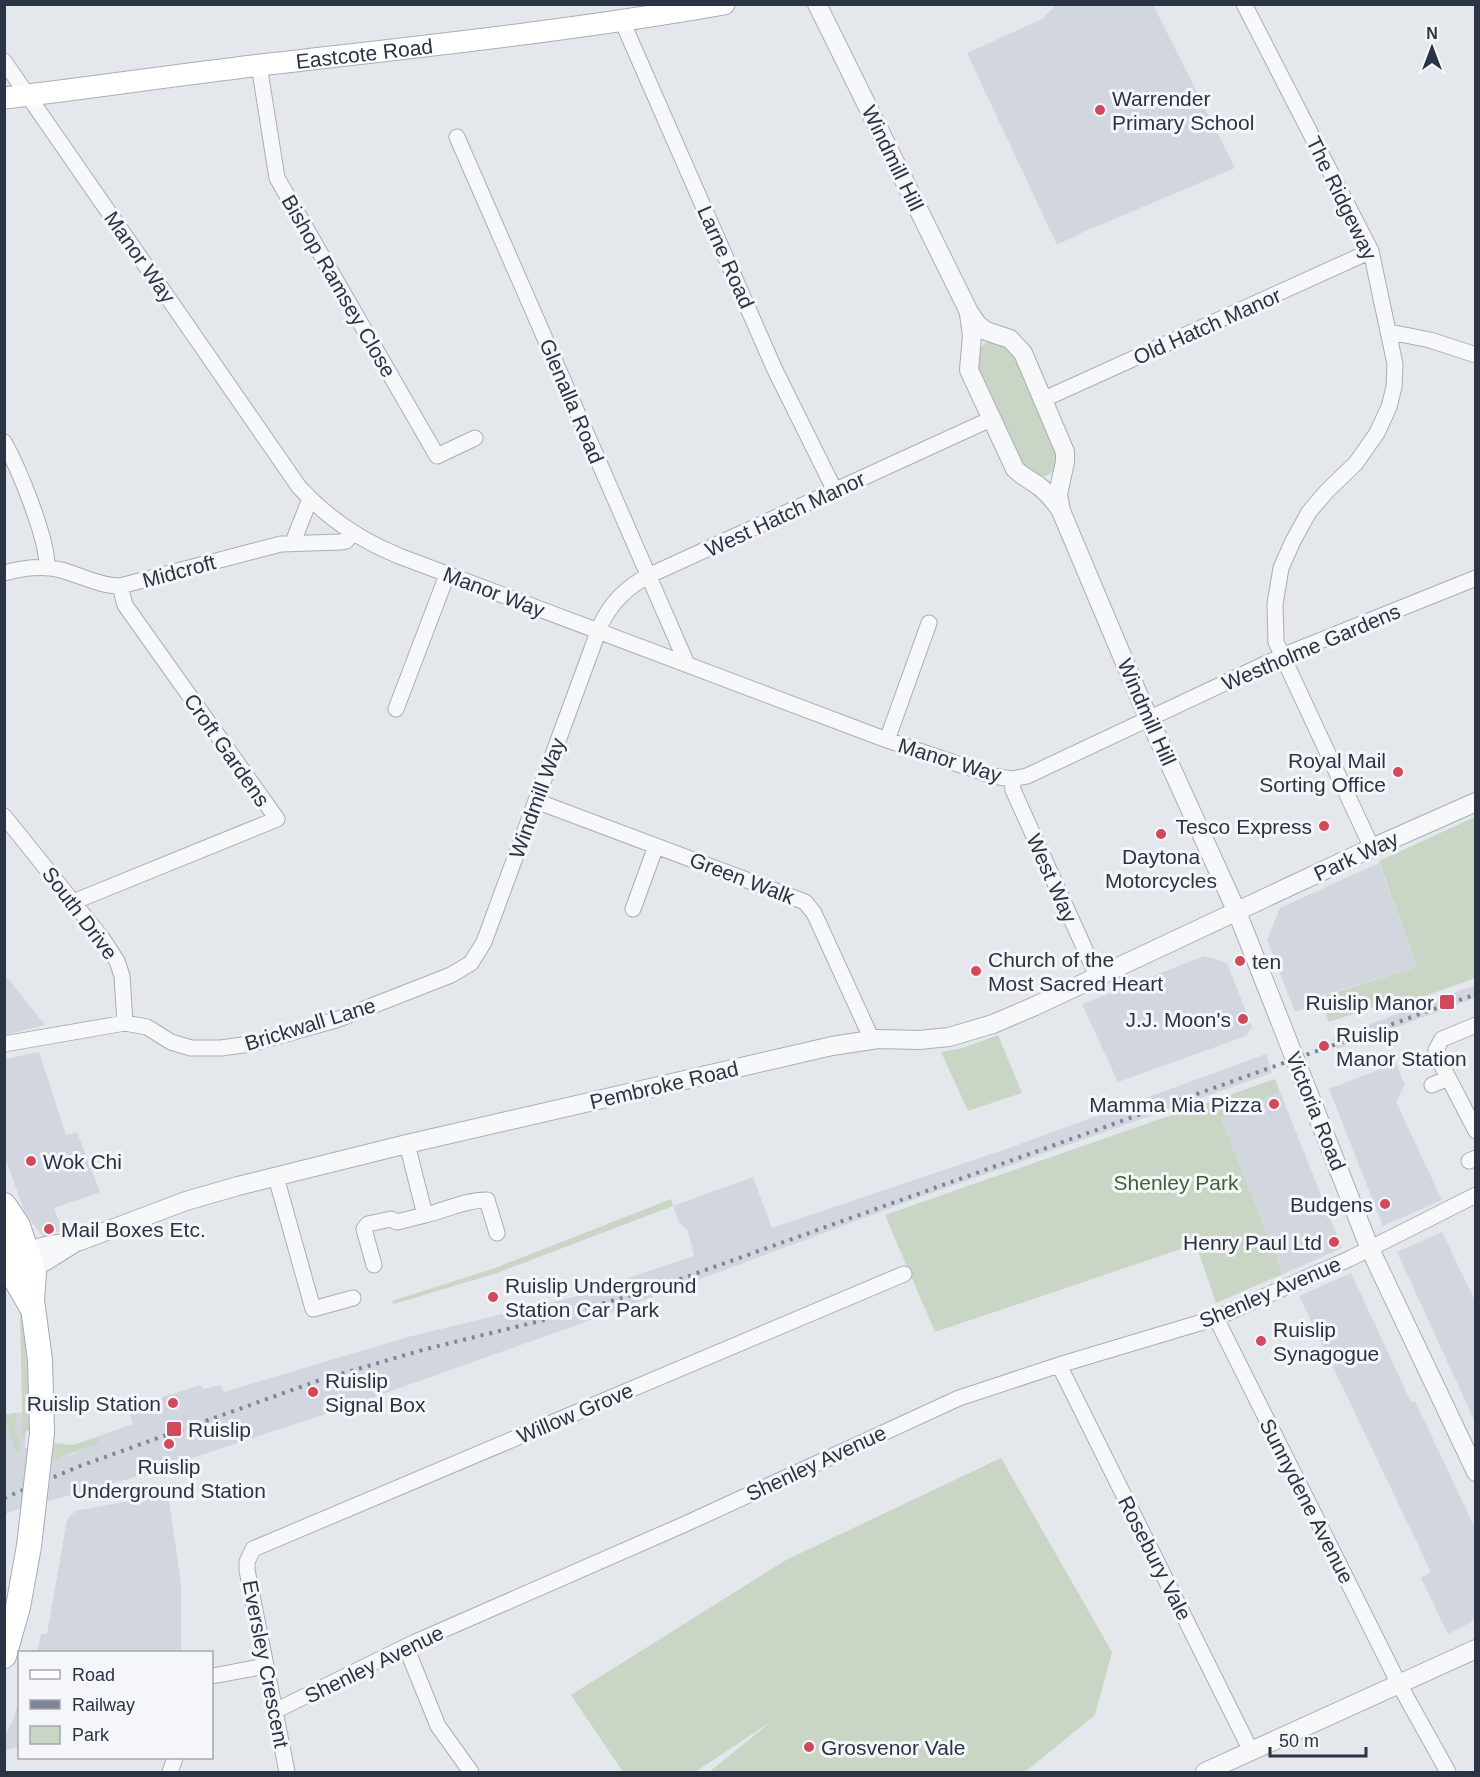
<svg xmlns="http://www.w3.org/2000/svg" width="1480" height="1777" font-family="Helvetica,sans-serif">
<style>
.built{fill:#d2d6de}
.green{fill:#c9d6c5}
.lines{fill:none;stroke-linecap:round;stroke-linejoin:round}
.minor-casing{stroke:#a9aeb7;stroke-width:17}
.tertiary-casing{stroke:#a9aeb7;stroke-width:20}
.secondary-casing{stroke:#a9aeb7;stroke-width:23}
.primary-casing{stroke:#a3abb8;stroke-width:26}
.minor{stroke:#f7f8fa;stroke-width:15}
.tertiary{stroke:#f7f8fa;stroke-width:18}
.secondary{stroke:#fff;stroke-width:21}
.primary{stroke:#fff;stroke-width:24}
.rail{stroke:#7d8696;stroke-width:4;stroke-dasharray:3 6;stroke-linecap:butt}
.primary-bridge-casing{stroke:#a3abb8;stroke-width:26;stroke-linecap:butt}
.primary-bridge{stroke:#fff;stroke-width:24}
.poi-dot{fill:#d1495b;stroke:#f4f6f9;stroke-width:2}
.labels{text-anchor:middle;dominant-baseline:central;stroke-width:6;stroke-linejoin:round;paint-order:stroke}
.street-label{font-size:21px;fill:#2b3445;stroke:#f4f6f9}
.poi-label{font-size:21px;fill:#2b3445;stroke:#f4f6f9;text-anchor:start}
.park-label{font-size:21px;fill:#3f6138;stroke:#f4f6f9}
</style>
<rect width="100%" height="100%" fill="#e4e7ec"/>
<path class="built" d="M 1056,5 L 1153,5 L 1235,168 L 1081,233 L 1057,245 L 967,53 L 1042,19 Z
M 1379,863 L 1417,967 L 1320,996 L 1322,1003 L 1295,1012 L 1267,940 L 1280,908 Z
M 1204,956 L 1227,963 L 1252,1027 L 1246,1036 L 1118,1082 L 1082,1004 Z
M 5,975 L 45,1025 L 5,1035 Z
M 1475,985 L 1475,998 L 1337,1049 L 1333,1038 Z
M 39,1052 L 66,1135 L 77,1132 L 100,1192 L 54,1208 L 62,1230 L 43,1237 L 25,1213 L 4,1154 L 5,1059 Z
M 1266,1054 L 1272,1073 L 915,1199 L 574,1326 L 335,1411 L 125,1480 L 48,1501 L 52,1461 L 76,1453 L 73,1445 L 133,1424 L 130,1415 L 141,1411 L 140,1408 L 162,1399 L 162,1397 L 201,1385 L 203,1389 L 220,1385 L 224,1392 L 408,1337 L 598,1291 L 598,1288 L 694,1256 L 688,1231 L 679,1222 L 673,1206 L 753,1177 L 772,1228 L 1009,1148 Z
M 1396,1063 L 1405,1085 L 1396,1102 L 1442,1200 L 1383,1226 L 1329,1089 Z
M 1280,1092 L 1342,1248 L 1283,1274 L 1221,1118 Z
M 1442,1232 L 1475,1301 L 1475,1422 L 1397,1252 Z
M 1351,1273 L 1411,1402 L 1415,1401 L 1475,1528 L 1475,1618 L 1469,1623 L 1448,1634 L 1421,1578 L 1431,1572 L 1299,1296 Z
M 22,1412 L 21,1432 L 25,1443 L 25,1448 L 29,1448 L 22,1508 L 5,1514 L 4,1415 Z
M 168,1494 L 181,1584 L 181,1652 L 37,1652 L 41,1634 L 47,1634 L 67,1520 L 75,1511 Z
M 19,1699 L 19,1747 L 5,1750 L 5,1734 L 13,1721 Z"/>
<path class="green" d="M 987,341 L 1001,341 L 1013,347 L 1060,453 C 1054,480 1042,482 1020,469 L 976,374 L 978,350 Z
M 1475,817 L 1475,978 L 1376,1014 L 1374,1007 L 1329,1022 L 1320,997 L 1417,967 L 1379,861 Z
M 998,1035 L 1022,1093 L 968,1111 L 941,1052 L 963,1048 Z
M 1275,1079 L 1280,1092 L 1221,1118 L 1283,1274 L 1216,1303 L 1196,1244 L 935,1332 L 885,1215 Z
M 671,1199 L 673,1206 L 497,1273 L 394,1304 L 392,1301 L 495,1268 Z
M 20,1312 C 33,1350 30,1392 31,1431 L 26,1431 L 25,1443 L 21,1432 L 22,1412 Z
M 17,1413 L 15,1430 L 20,1441 L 19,1452 L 16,1453 L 4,1415 Z
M 98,1437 L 98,1443 L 52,1461 L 54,1443 L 73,1445 Z
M 1001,1458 L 1112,1652 L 1095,1715 L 1025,1772 L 709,1772 L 772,1721 L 695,1772 L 623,1772 L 571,1695 L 786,1560 Z"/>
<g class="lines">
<g class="minor-casing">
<path id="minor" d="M 1244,4 L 1371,251 L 1395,364 L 1394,387 L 1389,407 L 1377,433 L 1356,463 L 1327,491 L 1309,512 L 1293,541 L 1281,568 L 1275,604 L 1276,642 L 1372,848
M 622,21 L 775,370 L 835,491
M 4,61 L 299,487 C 328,519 360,540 399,556 L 887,740 L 993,776 L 1012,779 L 1027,776 L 1282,656 L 1476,578
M 259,65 L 277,178 L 437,456 L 475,438
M 457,137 L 687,664
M 1390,332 L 1430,340 L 1476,355
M 1042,400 L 1371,251
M 4,442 C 19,469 48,539 47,568
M 293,542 L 310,499
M 4,573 C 22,568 43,565 61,570 C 80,575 100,586 120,586 L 281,544 L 340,542 L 346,541 L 352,534
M 396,709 L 447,575
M 887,740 L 929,623
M 1012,779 L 1013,790 L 1097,976
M 536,801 L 805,902 L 814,913 L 868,1031 L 869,1040
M 4,816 L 102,938 L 117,961 L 122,976 L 125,1023
M 73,902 L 277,819 L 125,605 L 120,586
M 633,909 L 656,846
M 1476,1025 L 1442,1039 L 1436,1050 L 1438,1058 L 1476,1131
M 4,1044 L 125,1023 L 147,1027 L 171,1042 L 191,1048 L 221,1048 L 250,1044 L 336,1020 L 451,975 L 471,963 L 484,942 L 601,624 C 611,603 627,587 648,576 L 991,419
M 1432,1085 L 1448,1078
M 1469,1161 L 1476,1158
M 276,1177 L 313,1309 L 353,1298
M 425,1215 C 446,1210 465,1200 487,1200 L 497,1233
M 374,1265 L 364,1229 L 368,1224 L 391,1219 L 397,1222 L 425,1215 L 407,1144
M 1216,1318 L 1399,1684 L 1448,1772
M 1059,1365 L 1251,1751
M 406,1647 L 438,1726 L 471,1772
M 212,1676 L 266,1666
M 275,1711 L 413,1643 L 683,1525 L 959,1398 L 1059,1365 L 1216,1318 L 1349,1259 L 1476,1195
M 170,1772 L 175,1758
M 287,1772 L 247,1570 L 247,1562 L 253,1549 L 904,1274"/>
</g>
<g class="tertiary-casing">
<path id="tertiary" d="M 817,4 L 969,312 L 978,325 L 986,331 L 1010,339 L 1023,353 L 1065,452 L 1065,462 L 1058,494 L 1061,511 L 1141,701 L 1237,912 L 1370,1249 L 1476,1472
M 969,314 L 972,336 L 969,370 L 1015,469 C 1023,477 1031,480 1040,487 C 1048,493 1054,501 1060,509
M 14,1254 L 50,1245 L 80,1241 L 186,1201 L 238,1186 L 407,1144 L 832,1046 L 878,1039 L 919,1040 L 949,1037 L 993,1024 L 1035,1006 L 1363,852 L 1476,802
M 21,1271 L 46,1261 L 73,1244
M 1205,1772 L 1476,1649"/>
</g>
<g class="secondary-casing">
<g id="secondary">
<path id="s1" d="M 4,98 C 90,88 175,75 261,65 C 416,47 571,31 724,4"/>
</g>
</g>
<g class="primary-casing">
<path id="primary" d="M 4,1205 L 18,1226 L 34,1273 L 32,1300 L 40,1360 L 42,1433
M 4,1240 L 16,1280 L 32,1308
M 4,1656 L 18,1607 L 29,1546"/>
</g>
<use href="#minor" class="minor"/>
<use href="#tertiary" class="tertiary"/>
<use href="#secondary" class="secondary"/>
<use href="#primary" class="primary"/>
<path class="rail" d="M 4,1498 L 80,1466 L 320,1380 L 426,1349 L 540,1321 L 647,1291 L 1476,994"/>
<g class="primary-bridge-casing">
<path id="primary-bridge" d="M 29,1546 L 42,1433"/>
</g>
<use href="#primary-bridge" class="primary-bridge"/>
</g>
<g class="poi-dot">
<circle cx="1100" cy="110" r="6"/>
<circle cx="1398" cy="772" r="6"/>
<circle cx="1324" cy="826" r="6"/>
<circle cx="1161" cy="834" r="6"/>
<circle cx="1240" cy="961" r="6"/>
<circle cx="976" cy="971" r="6"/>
<rect x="1439" y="994" width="16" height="16" rx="3"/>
<circle cx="1243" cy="1019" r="6"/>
<circle cx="1324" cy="1046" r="6"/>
<circle cx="1274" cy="1104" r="6"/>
<circle cx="31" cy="1161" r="6"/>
<circle cx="1385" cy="1204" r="6"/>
<circle cx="49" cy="1229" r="6"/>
<circle cx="1334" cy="1242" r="6"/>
<circle cx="493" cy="1297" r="6"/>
<circle cx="1261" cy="1341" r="6"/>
<circle cx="313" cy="1392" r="6"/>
<circle cx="173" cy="1403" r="6"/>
<rect x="166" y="1421" width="16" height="16" rx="3"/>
<circle cx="169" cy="1444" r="6"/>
<circle cx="809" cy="1747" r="6"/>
</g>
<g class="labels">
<g class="street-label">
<text stroke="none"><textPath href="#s1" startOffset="363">Eastcote Road</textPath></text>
<text transform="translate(893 158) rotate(64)">Windmill Hill</text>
<text transform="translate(1342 198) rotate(64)">The Ridgeway</text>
<text transform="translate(140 257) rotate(55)">Manor Way</text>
<text transform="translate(726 257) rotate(66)">Larne Road</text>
<text transform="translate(339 286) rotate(60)">Bishop Ramsey Close</text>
<text transform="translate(1207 326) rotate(-24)">Old Hatch Manor</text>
<text transform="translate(572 401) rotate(67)">Glenalla Road</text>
<text transform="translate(785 514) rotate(-25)">West Hatch Manor</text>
<text transform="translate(179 571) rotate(-15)">Midcroft</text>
<text transform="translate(494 592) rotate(21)">Manor Way</text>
<text transform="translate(1311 647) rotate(-23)">Westholme Gardens</text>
<text transform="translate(1147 712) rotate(66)">Windmill Hill</text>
<text transform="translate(227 750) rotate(55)">Croft Gardens</text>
<text transform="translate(950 760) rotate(17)">Manor Way</text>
<text transform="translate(537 798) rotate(-70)">Windmill Way</text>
<text transform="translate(1356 856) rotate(-25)">Park Way</text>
<text transform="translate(742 878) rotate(21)">Green Walk</text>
<text transform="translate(1052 878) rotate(66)">West Way</text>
<text transform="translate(80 913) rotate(53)">South Drive</text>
<text transform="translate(310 1024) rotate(-17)">Brickwall Lane</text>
<text transform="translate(664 1085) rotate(-13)">Pembroke Road</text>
<text transform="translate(1316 1111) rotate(68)">Victoria Road</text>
<text transform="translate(1270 1292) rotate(-23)">Shenley Avenue</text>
<text transform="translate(575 1413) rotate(-23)">Willow Grove</text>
<text transform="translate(816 1463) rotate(-25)">Shenley Avenue</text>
<text transform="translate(1307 1501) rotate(63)">Sunnydene Avenue</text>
<text transform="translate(1155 1558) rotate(63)">Rosebury Vale</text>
<text transform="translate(266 1664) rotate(79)">Eversley Crescent</text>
<text transform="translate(374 1664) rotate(-26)">Shenley Avenue</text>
</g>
<g class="poi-label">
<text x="1112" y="98">Warrender<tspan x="1112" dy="24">Primary School</tspan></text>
<text x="1386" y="760" text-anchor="end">Royal Mail<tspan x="1386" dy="24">Sorting Office</tspan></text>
<text x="1312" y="826" text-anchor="end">Tesco Express</text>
<text x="1161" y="856" text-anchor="middle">Daytona<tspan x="1161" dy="24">Motorcycles</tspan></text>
<text x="988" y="959">Church of the<tspan x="988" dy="24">Most Sacred Heart</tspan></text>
<text x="1252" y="961">ten</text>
<text x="1434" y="1002" text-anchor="end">Ruislip Manor</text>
<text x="1231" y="1019" text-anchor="end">J.J. Moon's</text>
<text x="1336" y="1034">Ruislip<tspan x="1336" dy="24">Manor Station</tspan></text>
<text x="1262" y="1104" text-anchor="end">Mamma Mia Pizza</text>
<text x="43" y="1161">Wok Chi</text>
<text x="1373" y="1204" text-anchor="end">Budgens</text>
<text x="61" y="1229">Mail Boxes Etc.</text>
<text x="1322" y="1242" text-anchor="end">Henry Paul Ltd</text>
<text x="505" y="1285">Ruislip Underground<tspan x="505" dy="24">Station Car Park</tspan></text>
<text x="1273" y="1329">Ruislip<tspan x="1273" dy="24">Synagogue</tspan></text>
<text x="325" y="1380">Ruislip<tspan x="325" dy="24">Signal Box</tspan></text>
<text x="161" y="1403" text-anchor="end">Ruislip Station</text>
<text x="188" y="1429">Ruislip</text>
<text x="169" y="1466" text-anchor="middle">Ruislip<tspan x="169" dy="24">Underground Station</tspan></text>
<text x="821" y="1747">Grosvenor Vale</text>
</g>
<g class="park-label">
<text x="1176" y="1182">Shenley Park</text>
</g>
</g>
<rect width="1480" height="1777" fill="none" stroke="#2b3445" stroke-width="12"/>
<rect x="18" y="1651" width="195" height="108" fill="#f4f6f9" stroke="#a4a8b1" stroke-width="1.5"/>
<rect x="30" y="1670" width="30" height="9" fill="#ffffff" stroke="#a4a8b1" stroke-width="1.5"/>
<text x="72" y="1681" font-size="18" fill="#2b3445">Road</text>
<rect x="30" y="1700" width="30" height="9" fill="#7d8696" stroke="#a4a8b1" stroke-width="1.5"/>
<text x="72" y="1711" font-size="18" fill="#2b3445">Railway</text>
<rect x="30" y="1726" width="30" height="18" fill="#c9d6c5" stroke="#a4a8b1" stroke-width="1.5"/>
<text x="72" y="1741" font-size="18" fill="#2b3445">Park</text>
<g transform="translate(1432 48)" stroke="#f4f6f9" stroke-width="4.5" paint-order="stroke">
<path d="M0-4.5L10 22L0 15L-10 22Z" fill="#2b3445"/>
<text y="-9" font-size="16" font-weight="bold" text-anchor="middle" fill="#2b3445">N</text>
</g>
<path d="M1270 1747v9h96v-9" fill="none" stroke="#2b3445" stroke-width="3"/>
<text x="1279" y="1747" font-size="18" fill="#2b3445" stroke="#f4f6f9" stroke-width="4.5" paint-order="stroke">50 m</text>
</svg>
